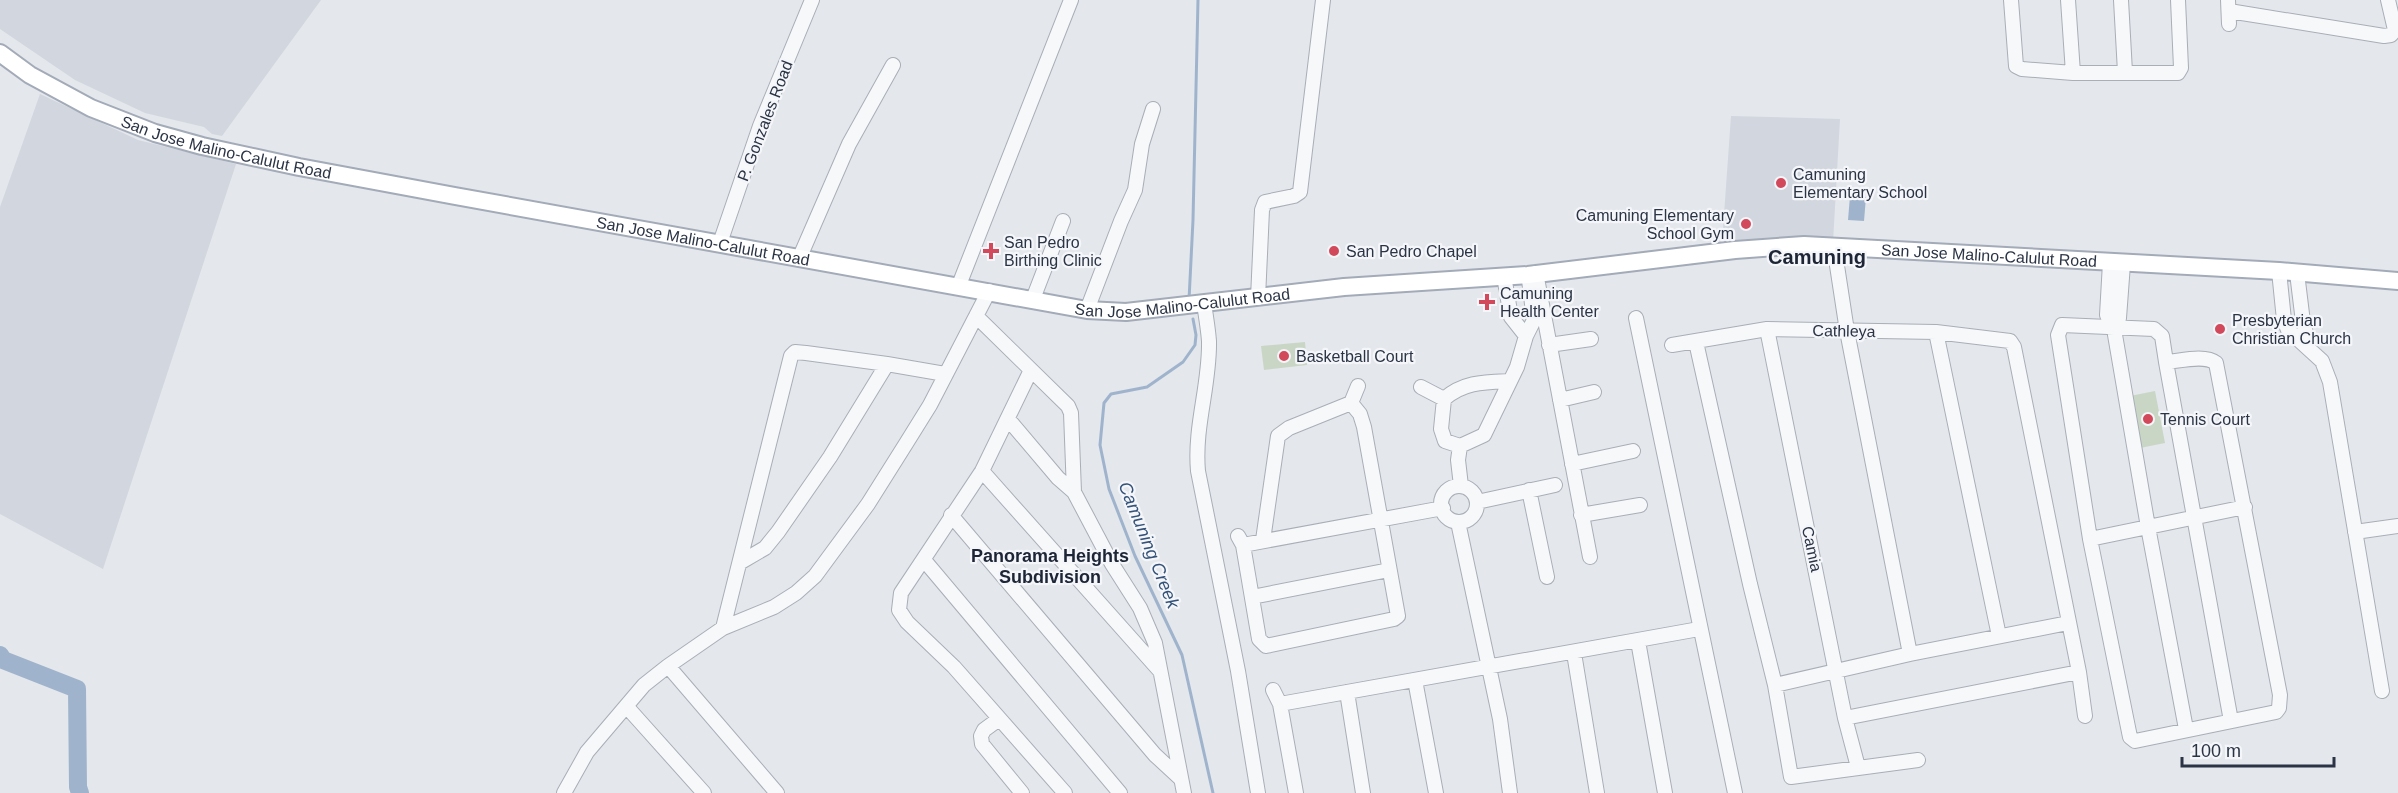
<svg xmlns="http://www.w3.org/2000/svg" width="2398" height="793" font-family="Helvetica,sans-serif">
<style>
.built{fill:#d2d6de}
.green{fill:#c9d6c5}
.water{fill:#9fb4cc}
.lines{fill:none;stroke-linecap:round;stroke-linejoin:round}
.stream{stroke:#9fb4cc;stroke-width:3}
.river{stroke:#9fb4cc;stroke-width:18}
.minor-casing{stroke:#a9aeb7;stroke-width:16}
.major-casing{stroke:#a3abb8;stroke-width:20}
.minor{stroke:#f7f8fa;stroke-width:14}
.major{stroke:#fff;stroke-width:16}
.poi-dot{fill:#d1495b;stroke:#f4f6f9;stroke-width:2}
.labels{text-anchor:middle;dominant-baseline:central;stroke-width:4.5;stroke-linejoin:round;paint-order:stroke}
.street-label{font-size:16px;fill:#2b3445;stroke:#f4f6f9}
.poi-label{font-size:16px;fill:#2b3445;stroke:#f4f6f9;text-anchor:start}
.water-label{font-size:18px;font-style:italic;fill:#34527a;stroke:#f4f6f9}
.neighbourhood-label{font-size:18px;font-weight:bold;fill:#1d2536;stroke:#f4f6f9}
.quarter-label{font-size:20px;font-weight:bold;fill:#1d2536;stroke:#f4f6f9}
</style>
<rect width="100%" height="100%" fill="#e4e7ec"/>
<path class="built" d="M 0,0 L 321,0 L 222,136 L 212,134 L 204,127 L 145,113 L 75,80 L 0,29 Z
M 40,94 L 138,140 L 236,164 L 103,569 L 0,514 L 0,207 Z
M 1731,116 L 1840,119 L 1833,242 L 1722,243 Z"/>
<path class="green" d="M 1305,342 L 1307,365 L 1264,370 L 1261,346 Z
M 2155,391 L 2165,443 L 2140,448 L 2130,396 Z"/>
<path class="water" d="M 1850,196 L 1866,197 L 1864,221 L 1848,220 Z"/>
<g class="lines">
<path class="stream" d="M 1189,300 L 1193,220 L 1198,0
M 1193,319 L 1196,335 L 1195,345 L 1183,362 L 1147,387 L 1111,394 L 1104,403 L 1100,445 L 1109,489 L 1135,556 L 1182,655 L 1213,793"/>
<path class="river" d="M 0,655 L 3,660 L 77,689 L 78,787 L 80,793"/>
<g class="minor-casing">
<path id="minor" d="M 2011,0 L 2016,66 L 2022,69 L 2073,73 L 2178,73 L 2181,68 L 2178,0
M 2068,0 L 2073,73
M 2121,0 L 2125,72
M 2228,0 L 2229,24
M 2229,11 L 2384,36 L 2391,35 L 2395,30 L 2388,0
M 720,243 L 760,126 L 812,0
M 1834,246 L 1847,331 L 1910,654
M 799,259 L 849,144 L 893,65
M 2110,263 L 2107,315 L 2114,329 L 2148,527 L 2186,729
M 2279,271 L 2284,320 L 2288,330 L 2322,361 L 2330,382 L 2382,691
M 1536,273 L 1590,557
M 2297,273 L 2303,322 L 2307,337 L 2306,346
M 1504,276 L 1511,317 L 1526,336
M 959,285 L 1071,0
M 1258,298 L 1262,210 L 1265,202 L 1294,196 L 1300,192 L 1323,0
M 1033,299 L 1063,221
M 1204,304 C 1206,316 1208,328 1209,341 C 1210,385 1194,426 1198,471 L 1238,671 L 1258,793
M 1087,310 L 1121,221 L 1135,190 L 1142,144 L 1153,109
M 976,316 L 1068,406 L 1071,413 L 1074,492 L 1112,564 L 1140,608 L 1155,643 L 1184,793
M 1636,318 L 1735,793
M 2062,325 L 2154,329 L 2162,336 L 2166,362 C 2180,361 2205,354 2216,363 L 2280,695 L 2279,708 L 2276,712 L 2135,741 L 2130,737 L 2090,539 L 2058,335 Z
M 1767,329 L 1845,718 L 1858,767
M 2114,329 L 2119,318 L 2123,264
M 1936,332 L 1999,636
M 1696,342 L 1750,584 L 1775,685 L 1791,777 L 1918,760
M 1549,345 L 1591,339
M 1672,345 L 1767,329 L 1936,332 L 2010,341 L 2014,347 L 2079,672 L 2085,716
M 2166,362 L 2231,721
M 1031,370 L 982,471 L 901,593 L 899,610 L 907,622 L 954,667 L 1065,793
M 1421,387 L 1444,399
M 1560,400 L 1594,392
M 1008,419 L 1058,478 L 1074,492
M 1460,446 L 1445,441 L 1441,429 L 1444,399 C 1463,382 1484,382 1509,381
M 1572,464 L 1633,451
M 982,471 L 1160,671
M 1461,486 L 1458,460 L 1460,446 L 1484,435 L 1517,367 L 1526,336 L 1534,320 L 1529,280
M1441 504a18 18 0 1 1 36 0a18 18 0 1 1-36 0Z
M 1529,490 L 1547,577
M 1477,502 L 1555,485
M 951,515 L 1155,755 L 1180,778
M 1581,515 L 1640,505
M 1458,522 L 1500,719 L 1510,793
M 2355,532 L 2398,526
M 1238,536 L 1243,545 L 1443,508
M 2090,539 L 2245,507
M 1263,540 L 1278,436 L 1289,428 L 1351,403 L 1358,386
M 1243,545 L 1259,639 L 1266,646 L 1394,619 L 1398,616 L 1364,427 L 1360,414 L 1351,403
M 924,560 L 1120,793
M 741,562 L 765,548 L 778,532 L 830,457 L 887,364
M 1252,597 L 1389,570
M 723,628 L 791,356 L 795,352 L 806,353 L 887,364 L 945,374
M 1638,641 L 1665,793
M 1574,653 L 1597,793
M 668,666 L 777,793
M 1415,680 L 1436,793
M 1775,685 L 1910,654 L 2068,623
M 1273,690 L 1280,704 L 1296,793
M 1347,692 L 1363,793
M 1280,704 L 1699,629
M 627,707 L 704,793
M 1845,718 L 2079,672
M 999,719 L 984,730 L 981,736 L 982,744 L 1022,793
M 564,793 L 587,752 L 644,685 L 668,666 L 723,628 L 774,607 L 796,593 L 815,576 L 868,504 L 907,442 L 930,405 L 989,291"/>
</g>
<g class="major-casing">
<g id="major">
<path id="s1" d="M 0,53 L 30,75 L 91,108 L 155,133 L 202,146 L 299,167 L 455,196 L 1087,310 L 1126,312 L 1344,287 L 1528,275 L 1735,250 L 1804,245 L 2279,271 L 2398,281"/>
</g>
</g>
<use href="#minor" class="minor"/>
<use href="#major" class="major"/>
</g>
<g class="poi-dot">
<circle cx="1781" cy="183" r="6"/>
<circle cx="1746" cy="224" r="6"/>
<path d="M988 242h6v6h6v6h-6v6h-6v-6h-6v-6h6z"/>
<circle cx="1334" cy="251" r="6"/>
<path d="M1484 293h6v6h6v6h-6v6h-6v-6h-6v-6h6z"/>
<circle cx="2220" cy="329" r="6"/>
<circle cx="1284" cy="356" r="6"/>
<circle cx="2148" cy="419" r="6"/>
</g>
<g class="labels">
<g class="street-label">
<text transform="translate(765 121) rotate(-69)">P. Gonzales Road</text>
<text stroke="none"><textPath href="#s1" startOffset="248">San Jose Malino-Calulut Road</textPath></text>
<text stroke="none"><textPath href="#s1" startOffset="734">San Jose Malino-Calulut Road</textPath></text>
<text stroke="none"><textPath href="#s1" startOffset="2030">San Jose Malino-Calulut Road</textPath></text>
<text stroke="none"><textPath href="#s1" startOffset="1220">San Jose Malino-Calulut Road</textPath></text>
<text transform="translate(1844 331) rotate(1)">Cathleya</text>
<text transform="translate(1812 549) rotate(78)">Camia</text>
</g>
<g class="poi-label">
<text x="1793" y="174">Camuning<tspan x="1793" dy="18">Elementary School</tspan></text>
<text x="1734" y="215" text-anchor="end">Camuning Elementary<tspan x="1734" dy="18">School Gym</tspan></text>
<text x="1004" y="242">San Pedro<tspan x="1004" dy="18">Birthing Clinic</tspan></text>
<text x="1346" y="251">San Pedro Chapel</text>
<text x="1500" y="293">Camuning<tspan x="1500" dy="18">Health Center</tspan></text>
<text x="2232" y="320">Presbyterian<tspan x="2232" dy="18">Christian Church</tspan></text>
<text x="1296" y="356">Basketball Court</text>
<text x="2160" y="419">Tennis Court</text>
</g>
<g class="water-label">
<text transform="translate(1149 545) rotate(68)">Camuning Creek</text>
</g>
<g class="neighbourhood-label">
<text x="1050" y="556">Panorama Heights<tspan x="1050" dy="21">Subdivision</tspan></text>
</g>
<g class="quarter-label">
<text x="1817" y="257">Camuning</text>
</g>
</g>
<path d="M2182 757v9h152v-9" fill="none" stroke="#2b3445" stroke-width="3"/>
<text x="2191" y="757" font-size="18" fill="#2b3445" stroke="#f4f6f9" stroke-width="4.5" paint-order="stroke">100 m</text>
</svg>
